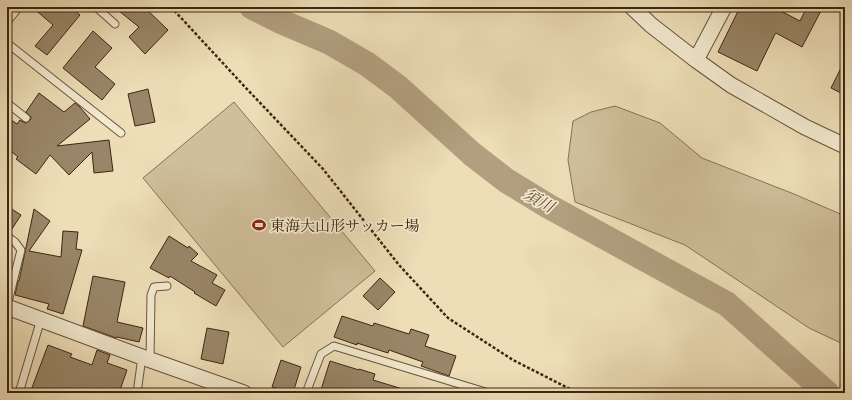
<svg xmlns="http://www.w3.org/2000/svg" width="852" height="400" font-family="'Gentium Book Plus','Noto Serif JP',serif">
<style>
.green{fill:#cfbf9b;stroke:#867257}
.lines{fill:none;stroke-linecap:round;stroke-linejoin:round}
.river{stroke:#b19f7f;stroke-width:25}
.building{fill:#998668;stroke:#3d2613}
.service-casing{stroke:#69543c;stroke-width:9}
.minor-casing{stroke:#69543c;stroke-width:17}
.path{stroke:#3d2613;stroke-width:2.5;stroke-dasharray:3 2;stroke-linecap:butt}
.service{stroke:#f3ead0;stroke-width:7}
.minor{stroke:#f3ead0;stroke-width:15}
.labels{text-anchor:middle;dominant-baseline:central;stroke-width:3.5;stroke-linejoin:round;paint-order:stroke}
.poi-label{font-size:15px;fill:#3d2613;stroke:#f3ead0;text-anchor:start}
.water-label{font-size:16px;font-style:italic;fill:#604a33;stroke:#f3ead0}
</style>
<rect width="100%" height="100%" fill="#eddeb7"/>
<filter id="stains"><feTurbulence type="fractalNoise" baseFrequency=".005" numOctaves="4"/><feColorMatrix values="0 0 0 0 .2 0 0 0 0 .09 0 0 0 0 .02 0 0 0 .5 -.17"/></filter>
<radialGradient id="worn" r=".72"><stop offset=".6" stop-color="#630" stop-opacity="0"/><stop offset="1" stop-color="#630" stop-opacity=".3"/></radialGradient>
<path class="green" d="M 234,102 L 375,271 L 283,347 L 143,178 Z
M 615,106 L 660,123 L 702,158 L 794,194 L 845,216 L 845,345 L 809,328 L 685,245 L 575,202 L 568,160 L 573,121 L 591,112 Z"/>
<g class="lines">
<path class="river" d="M 252,7 L 282,22 L 329,42 L 367,64 L 398,87 L 472,154 L 507,181 L 548,206 L 727,304 L 827,393"/>
</g>
<path class="building" d="M 32,7 L 71,7 L 80,15 L 47,55 L 35,46 L 53,25 Z
M 114,7 L 144,7 L 168,30 L 145,54 L 129,37 L 139,27 Z
M 740,7 L 773,7 L 800,21 L 807,7 L 823,7 L 802,47 L 776,33 L 775,34 L 757,71 L 718,52 Z
M 93,31 L 112,48 L 95,67 L 115,84 L 102,100 L 63,68 Z
M 845,60 L 845,95 L 831,88 Z
M 148,89 L 155,122 L 135,126 L 128,94 Z
M 39,93 L 64,112 L 75,103 L 79,106 L 90,119 L 57,146 L 109,140 L 113,171 L 94,173 L 92,152 L 69,175 L 50,155 L 36,174 L 16,159 L 18,157 L 7,148 L 7,117 L 17,124 L 20,120 L 25,123 L 28,122 L 31,119 L 31,117 L 26,112 Z
M 7,206 L 21,215 L 10,232 L 7,231 Z
M 34,209 L 50,221 L 29,251 L 61,257 L 63,231 L 78,232 L 76,249 L 82,250 L 63,314 L 47,309 L 49,304 L 15,295 L 18,281 L 19,281 Z
M 169,236 L 188,248 L 189,246 L 198,254 L 191,261 L 217,275 L 212,283 L 225,290 L 216,306 L 194,293 L 195,292 L 170,276 L 169,278 L 150,268 Z
M 93,276 L 125,282 L 117,322 L 143,328 L 139,342 L 117,337 L 116,338 L 83,326 Z
M 380,278 L 395,292 L 378,310 L 363,296 Z
M 342,316 L 373,326 L 374,323 L 409,334 L 411,329 L 429,335 L 425,346 L 456,356 L 449,376 L 421,366 L 423,362 L 389,350 L 388,353 L 357,343 L 357,345 L 334,337 Z
M 207,328 L 229,332 L 223,364 L 201,359 Z
M 48,345 L 72,354 L 70,357 L 92,365 L 97,350 L 110,355 L 107,363 L 127,370 L 119,393 L 30,393 Z
M 281,360 L 301,367 L 293,393 L 272,387 Z
M 330,361 L 359,370 L 359,369 L 375,374 L 373,380 L 406,390 L 406,393 L 320,393 Z"/>
<g class="lines">
<g class="service-casing">
<path id="service" d="M 96,7 L 115,24
M 7,22 L 19,7
M 7,43 L 121,133
M 7,103 L 26,118
M 7,236 L 15,242 L 21,250 L 7,306
M 150,359 L 151,295 L 154,287 L 167,286
M 19,393 L 41,319
M 137,393 L 142,357
M 306,393 L 321,354 L 334,346 L 489,393"/>
</g>
<g class="minor-casing">
<path id="minor" d="M 632,7 L 651,25 L 696,60 L 731,85 L 805,127 L 845,146
M 696,60 L 724,7
M 7,307 L 142,357 L 244,393"/>
</g>
<path class="path" d="M 171,7 L 245,87 L 323,169 L 399,265 L 448,318 L 513,360 L 570,389 L 581,393"/>
<use href="#service" class="service"/>
<use href="#minor" class="minor"/>
</g>
<defs>
<g id="stadium-bare" transform="scale(1.08)"><path d="M0-5a6.5 5 0 1 0 0 10a6.5 5 0 1 0 0-10ZM-3.5-1.8h7v3.6h-7Z" fill="#8f2418" stroke="#f3ead0" stroke-width="2.5" paint-order="stroke"/></g>
</defs>
<g fill-rule="evenodd">
<use href="#stadium-bare" x="259" y="225"/>
</g>
<g class="labels">
<g class="poi-label">
<text x="270" y="225">東海大山形サッカー場</text>
</g>
<g class="water-label">
<text transform="translate(539 200) rotate(29)">須川</text>
</g>
</g>
<rect width="852" height="400" fill="none" stroke="#eddeb7" stroke-width="24"/>
<rect x="8" y="8" width="836" height="384" fill="none" stroke="#3d2613" stroke-width="2"/>
<rect x="12" y="12" width="828" height="376" fill="none" stroke="#3d2613"/>
<rect width="100%" height="100%" filter="url(#stains)"/>
<rect width="100%" height="100%" fill="url(#worn)"/>
</svg>
